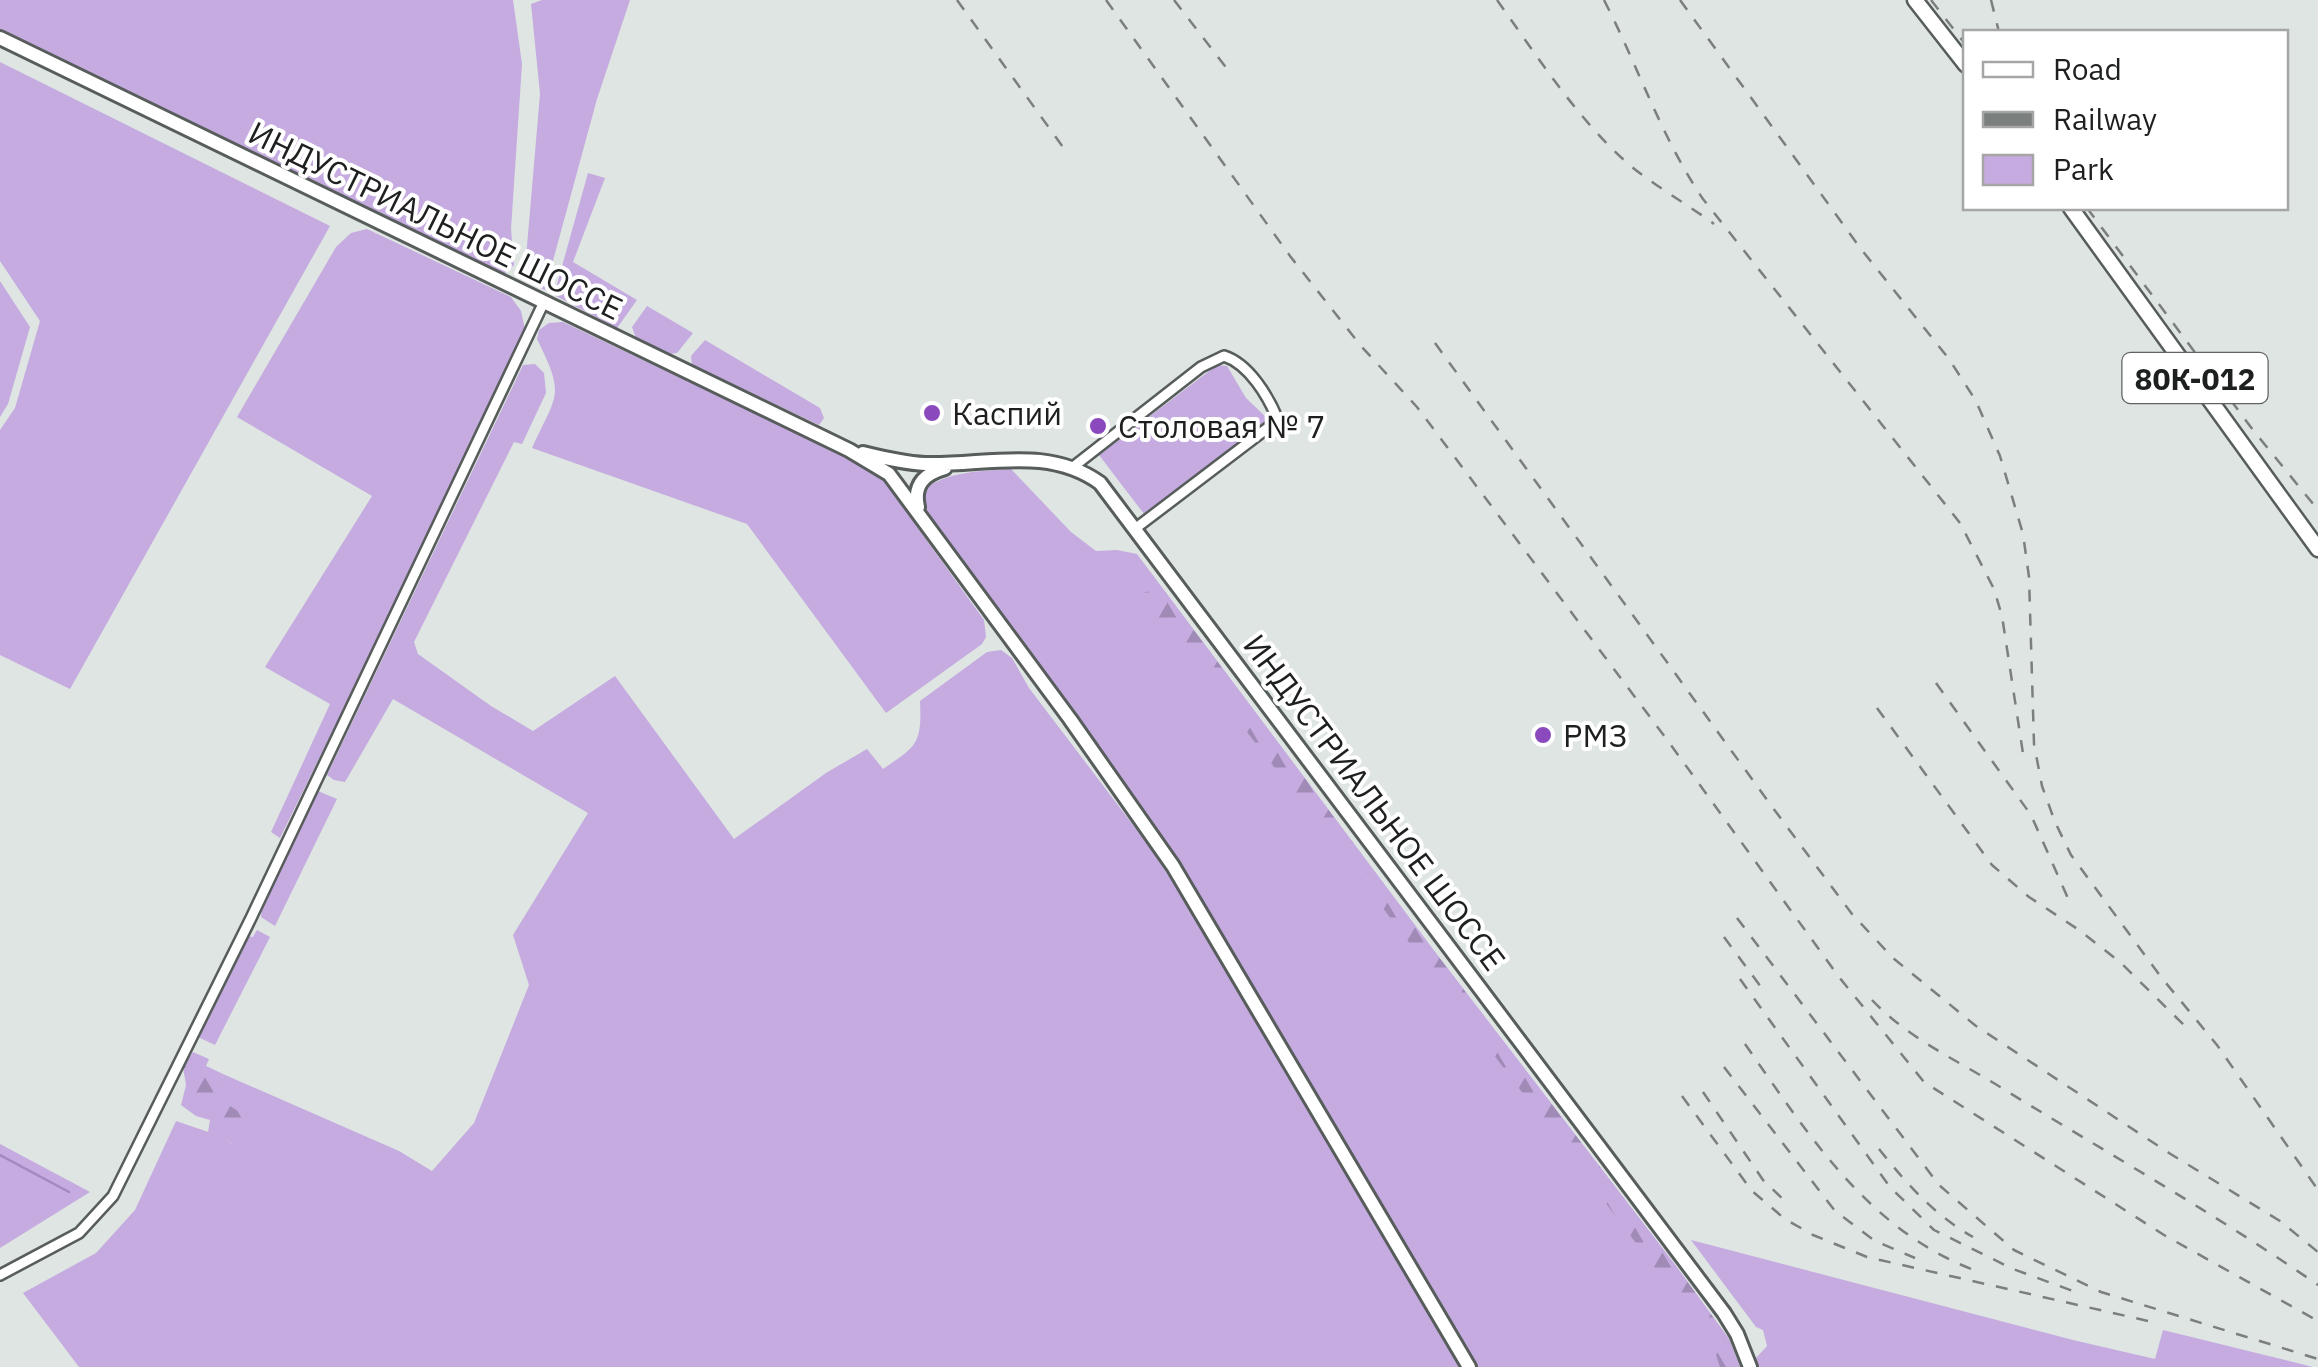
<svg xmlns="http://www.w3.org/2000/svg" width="2318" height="1367" font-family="'IBM Plex Sans',sans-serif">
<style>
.green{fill:#c5abe0}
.forest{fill:url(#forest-firs)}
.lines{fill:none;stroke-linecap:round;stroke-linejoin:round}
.stream{stroke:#a587c1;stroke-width:2.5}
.minor-casing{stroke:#575d5b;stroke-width:14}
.secondary-casing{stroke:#575d5b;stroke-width:18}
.primary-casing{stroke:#575d5b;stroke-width:19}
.minor{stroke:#fff;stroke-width:9}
.secondary{stroke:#fff;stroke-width:12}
.primary{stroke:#fff;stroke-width:14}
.rail{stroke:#7b7f7e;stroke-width:2.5;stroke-dasharray:12 12;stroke-linecap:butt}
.poi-dot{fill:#8a49bd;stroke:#fff;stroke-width:4}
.labels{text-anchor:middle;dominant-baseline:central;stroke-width:8;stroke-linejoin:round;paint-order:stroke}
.shield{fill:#fff;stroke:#616362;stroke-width:2.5}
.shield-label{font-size:30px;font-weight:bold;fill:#1d201f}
.street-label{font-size:32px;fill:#1d201f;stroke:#fff}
.poi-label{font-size:32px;fill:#1d201f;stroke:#fff;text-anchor:start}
</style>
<defs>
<pattern id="forest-firs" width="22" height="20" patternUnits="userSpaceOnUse" patternTransform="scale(2.5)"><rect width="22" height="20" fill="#c5abe0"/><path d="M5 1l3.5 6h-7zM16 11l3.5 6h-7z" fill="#9f8bb5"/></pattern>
</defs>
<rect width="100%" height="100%" fill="#dee5e2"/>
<path class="green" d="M 0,0 L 513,0 L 522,64 L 511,229 L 514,265 L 504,274 L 0,30 Z
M 542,0 L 630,0 L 597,99 L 545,290 L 530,282 L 526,258 L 540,94 L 531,4 Z
M 0,62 L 330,226 L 70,689 L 0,655 L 0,430 L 15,408 L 40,321 L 0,261 Z
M 588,173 L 605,178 L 573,262 L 637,300 L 617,328 L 554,295 Z
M 367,229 L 511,297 L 521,311 L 525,329 L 443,507 L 280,838 L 271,832 L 330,704 L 265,667 L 372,496 L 237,417 L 336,247 L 351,233 Z
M 0,281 L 30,327 L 8,404 L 0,417 Z
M 647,306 L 693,333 L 677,353 L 669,354 L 636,338 L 632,327 Z
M 563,322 L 864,465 L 882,478 L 984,620 L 986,637 L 982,644 L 886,713 L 747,524 L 532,448 C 558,392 565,396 537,339 L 539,330 L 549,323 Z
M 705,340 L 820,408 L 824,418 L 819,425 L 692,365 L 691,356 Z
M 535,364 L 544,373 L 546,393 L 522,444 L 514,442 L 414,642 L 418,654 L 491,706 L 533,731 L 615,676 L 734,839 L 826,773 L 867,749 L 883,769 C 917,746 922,744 920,701 L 987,652 L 1001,650 L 1012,658 L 1029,688 L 1149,846 L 1176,887 L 1460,1367 L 79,1367 L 23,1293 L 96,1253 L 135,1210 L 176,1121 L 220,1136 L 232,1144 L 218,1098 L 223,1074 L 399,1151 L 432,1171 L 474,1123 L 529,985 L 513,935 L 588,813 L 393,699 L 345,782 L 334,780 L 327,775 L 523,365 Z
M 1217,365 L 1227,366 L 1246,398 L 1269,420 L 1144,514 L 1099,455 Z
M 1011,469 L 1071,532 L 1096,551 L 1117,550 L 1137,554 L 1435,952 L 1676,1266 L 1729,1339 L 1740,1367 L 1476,1367 L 1182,869 L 926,517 L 923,490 C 948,471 981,471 1011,469 Z
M 318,791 L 337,799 L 275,926 L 261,917 L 262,907 Z
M 257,930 L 270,937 L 215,1045 L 198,1037 L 247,936 L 253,937 Z
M 0,1144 L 90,1192 L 0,1248 Z
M 1691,1240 L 2073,1340 L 2155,1359 L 2163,1330 L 2313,1367 L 1757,1367 L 1756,1358 L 1767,1346 L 1763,1330 L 1756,1327 Z"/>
<path class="forest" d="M 1163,589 L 1435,952 L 1676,1266 L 1729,1339 L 1740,1367 L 1720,1367 L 1713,1345 L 1336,846 L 1214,690 L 1175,654 L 1137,603 L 1145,592 Z
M 193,1052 L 209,1059 L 206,1066 L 223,1074 L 219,1098 L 246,1117 L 233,1144 L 208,1132 L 210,1120 L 196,1116 L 181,1105 L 186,1085 L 183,1067 Z"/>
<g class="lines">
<path class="stream" d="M 0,1155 L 69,1192"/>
<g class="minor-casing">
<path id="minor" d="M 1073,467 L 1201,367 L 1224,356 C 1249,364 1268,396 1278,420 L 1136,528
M 0,1275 L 79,1233 L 113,1196 L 251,918 L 543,304"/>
</g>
<g class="secondary-casing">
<path id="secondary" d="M 0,38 L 849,450 L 889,474 L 1070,719 L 1173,866 L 1469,1367
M 863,453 C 883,458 904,463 925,464 C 985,466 1047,445 1100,483 L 1724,1313 L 1737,1334 L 1750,1367
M 918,507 C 913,485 924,474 945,468"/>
</g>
<g class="primary-casing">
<path id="primary" d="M 1915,0 L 1966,65
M 2071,208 L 2318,549"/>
</g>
<use href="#minor" class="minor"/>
<use href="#secondary" class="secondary"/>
<use href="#primary" class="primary"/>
<path class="rail" d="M 957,0 L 1065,150
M 1106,0 L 1290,256 L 1361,346 L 1417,407 L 1668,741 L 1839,977 L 1924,1082 L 2164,1235 L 2318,1321
M 1174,0 L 1228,70
M 1497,0 C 1538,57 1578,121 1632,167 C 1658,188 1687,204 1714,224
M 1604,0 C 1638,66 1661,137 1703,199 L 1960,523 L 1994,589 L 2002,616 L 2024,760
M 1680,0 L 1861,249 L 1949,359 L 1976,401 L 2000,456 L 2023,534 L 2029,577 L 2034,744 L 2042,786 L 2055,822 L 2071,855 L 2161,977 L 2217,1045 L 2318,1190
M 1931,0 L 1966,45
M 1991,0 L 1999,32
M 2087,208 L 2253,430 L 2318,510
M 1435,343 L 1773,808 L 1852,914 L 1893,958 L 1976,1026 L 2169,1153 L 2280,1221 L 2318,1252
M 1936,683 L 2031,815 L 2071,905
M 1877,708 L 1992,865 L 2029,897 L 2079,930 L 2120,962 L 2190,1031
M 1737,918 L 1939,1185 L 2014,1250 L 2101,1292 L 2318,1359
M 1724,937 L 1761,987
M 1740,979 L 1890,1187 L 1934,1230 L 2013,1269 L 2073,1291
M 1872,1000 C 1910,1040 1959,1061 2005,1090 C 2109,1154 2217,1215 2318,1285
M 1745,1044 C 1808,1134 1868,1230 1974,1270
M 1724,1067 L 1835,1211 L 1875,1241 L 1915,1258
M 1703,1092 L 1763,1180 L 1787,1203
M 1682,1096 L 1752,1191 L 1785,1219 L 1813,1235 L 1867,1257 L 2157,1323
M 1879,1149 C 1906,1183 1934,1215 1973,1237"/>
</g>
<g class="poi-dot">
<circle cx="932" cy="413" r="10"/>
<circle cx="1098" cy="426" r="10"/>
<circle cx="1543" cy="735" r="10"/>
</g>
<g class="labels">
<rect class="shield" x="2122.5" y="353" width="145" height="50" rx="8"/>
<g class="shield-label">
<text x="2195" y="378">80К-012</text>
</g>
<g class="street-label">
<text transform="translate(436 220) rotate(26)">ИНДУСТРИАЛЬНОЕ ШОССЕ</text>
<text transform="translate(1375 802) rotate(53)">ИНДУСТРИАЛЬНОЕ ШОССЕ</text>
</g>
<g class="poi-label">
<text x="952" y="413">Каспий</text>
<text x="1118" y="426">Столовая № 7</text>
<text x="1563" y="735">РМЗ</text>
</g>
</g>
<rect x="1963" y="30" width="325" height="180" fill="#ffffff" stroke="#a5a6a5" stroke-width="2.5"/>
<rect x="1983" y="62" width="50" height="15" fill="#ffffff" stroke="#a5a6a5" stroke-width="2.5"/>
<text x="2053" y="80" font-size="30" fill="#1d201f">Road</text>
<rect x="1983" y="112" width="50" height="15" fill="#7b7f7e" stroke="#a5a6a5" stroke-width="2.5"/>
<text x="2053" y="130" font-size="30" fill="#1d201f">Railway</text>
<rect x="1983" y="155" width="50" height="30" fill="#c5abe0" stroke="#a5a6a5" stroke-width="2.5"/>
<text x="2053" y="180" font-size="30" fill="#1d201f">Park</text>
</svg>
